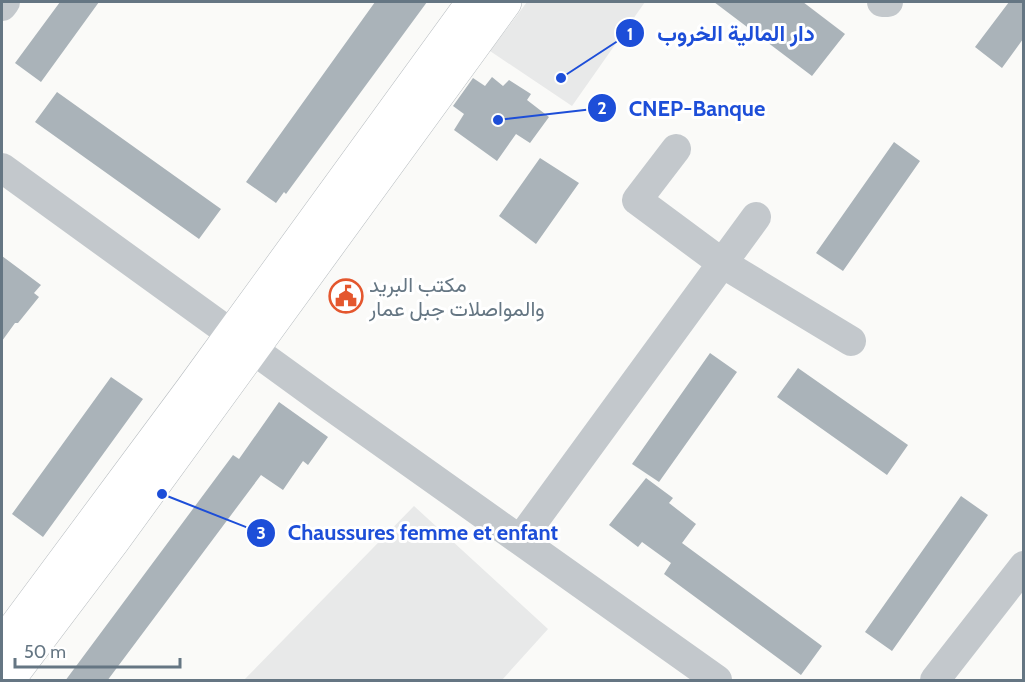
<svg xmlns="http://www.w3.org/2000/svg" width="1025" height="682" font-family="Cabin,Vazirmatn,sans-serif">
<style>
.built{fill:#e8e9e9}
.building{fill:#aab3b9}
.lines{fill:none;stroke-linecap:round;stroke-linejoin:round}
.major-casing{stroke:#b5babe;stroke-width:34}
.minor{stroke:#c3c8cc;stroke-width:30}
.major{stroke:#fff;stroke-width:33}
.labels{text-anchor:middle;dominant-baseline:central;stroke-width:6;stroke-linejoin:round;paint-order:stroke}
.poi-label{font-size:21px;fill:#657683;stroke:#fff;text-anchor:start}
.leader{fill:none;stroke:#1d4ed8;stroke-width:2}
.callout-dot{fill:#1d4ed8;stroke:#fff;stroke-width:2}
.mark-label{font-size:18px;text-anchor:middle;font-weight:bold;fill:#fff}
.callout-label{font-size:22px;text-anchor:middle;font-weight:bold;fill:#1d4ed8;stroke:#fff;stroke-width:6;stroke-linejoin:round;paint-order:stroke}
</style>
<rect width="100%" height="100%" fill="#fafaf8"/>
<path class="built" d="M 527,2 L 645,2 L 572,106 L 490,51 Z
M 414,506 L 548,629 L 502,680 L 244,680 Z"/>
<path class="building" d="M 60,2 L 99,2 L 41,82 L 15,63 Z
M 375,2 L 427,2 L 286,194 L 284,192 L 276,203 L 246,182 Z
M 714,2 L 803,2 L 845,34 L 812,76 Z
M 1009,2 L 1023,2 L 1023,39 L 1002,68 L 975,47 Z
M 492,77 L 503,86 L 509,80 L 531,94 L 527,100 L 549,117 L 530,143 L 516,134 L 497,161 L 454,130 L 464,114 L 453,106 L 473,78 L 485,86 Z
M 57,92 L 221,209 L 199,239 L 35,122 Z
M 894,142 L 920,161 L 843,271 L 816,253 Z
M 540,158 L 579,183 L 536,244 L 499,216 Z
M 2,256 L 41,285 L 34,293 L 39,297 L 18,323 L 15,323 L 2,341 Z
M 710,353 L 737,372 L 659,482 L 632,464 Z
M 798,368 L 908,445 L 887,475 L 777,397 Z
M 111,377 L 143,399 L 43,537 L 12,514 Z
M 279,402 L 328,437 L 308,465 L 303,461 L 283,490 L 261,475 L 107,681 L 65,681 L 233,455 L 239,459 Z
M 646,478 L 673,498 L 669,503 L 696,524 L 682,543 L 822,646 L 801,675 L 664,574 L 671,563 L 642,542 L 638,547 L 609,525 Z
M 961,496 L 988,515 L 892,651 L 865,632 Z"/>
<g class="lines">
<g class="major-casing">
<path id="major" d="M 2,645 L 192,389 L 473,2
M 8,680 L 113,541 L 505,2"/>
</g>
<path class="minor" d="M 882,2 L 888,2
M 2,6 L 5,2
M 676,149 L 637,200 L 722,263 L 851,341
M 2,168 L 324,401 L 717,680
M 520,540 L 756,217
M 935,680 L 1024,566"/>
<use href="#major" class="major"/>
</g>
<defs>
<g id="civic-ring" transform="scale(1.725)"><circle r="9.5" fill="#fff" stroke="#e4572e" stroke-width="1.5"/><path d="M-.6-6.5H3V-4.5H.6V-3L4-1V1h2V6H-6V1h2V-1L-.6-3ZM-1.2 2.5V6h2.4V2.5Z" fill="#e4572e"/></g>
</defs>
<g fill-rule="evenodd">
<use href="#civic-ring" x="346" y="296"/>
</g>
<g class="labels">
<g class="poi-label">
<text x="369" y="284">مكتب البريد<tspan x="369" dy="24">والمواصلات جبل عمار</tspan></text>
</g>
</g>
<path class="leader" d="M561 78L630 33M498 120L602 108M162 494L261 533"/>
<g class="callout-dot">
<circle cx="561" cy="78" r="6"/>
<circle cx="498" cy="120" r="6"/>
<circle cx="162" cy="494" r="6"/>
<circle cx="630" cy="33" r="15"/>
<circle cx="602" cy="108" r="15"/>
<circle cx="261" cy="533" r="15"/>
</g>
<g class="mark-label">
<text x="630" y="40">1</text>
<text x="602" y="114">2</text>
<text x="261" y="539">3</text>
</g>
<g class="callout-label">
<text x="736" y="41">دار المالية الخروب</text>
<text x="697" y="116">CNEP-Banque</text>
<text x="423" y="540">Chaussures femme et enfant</text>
</g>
<rect width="1025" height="682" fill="none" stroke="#657683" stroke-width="6"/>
<path d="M15 658v9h165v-9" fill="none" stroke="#657683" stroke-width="3"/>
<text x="24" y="658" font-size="18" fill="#657683" stroke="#ffffff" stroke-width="4.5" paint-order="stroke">50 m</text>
</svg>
